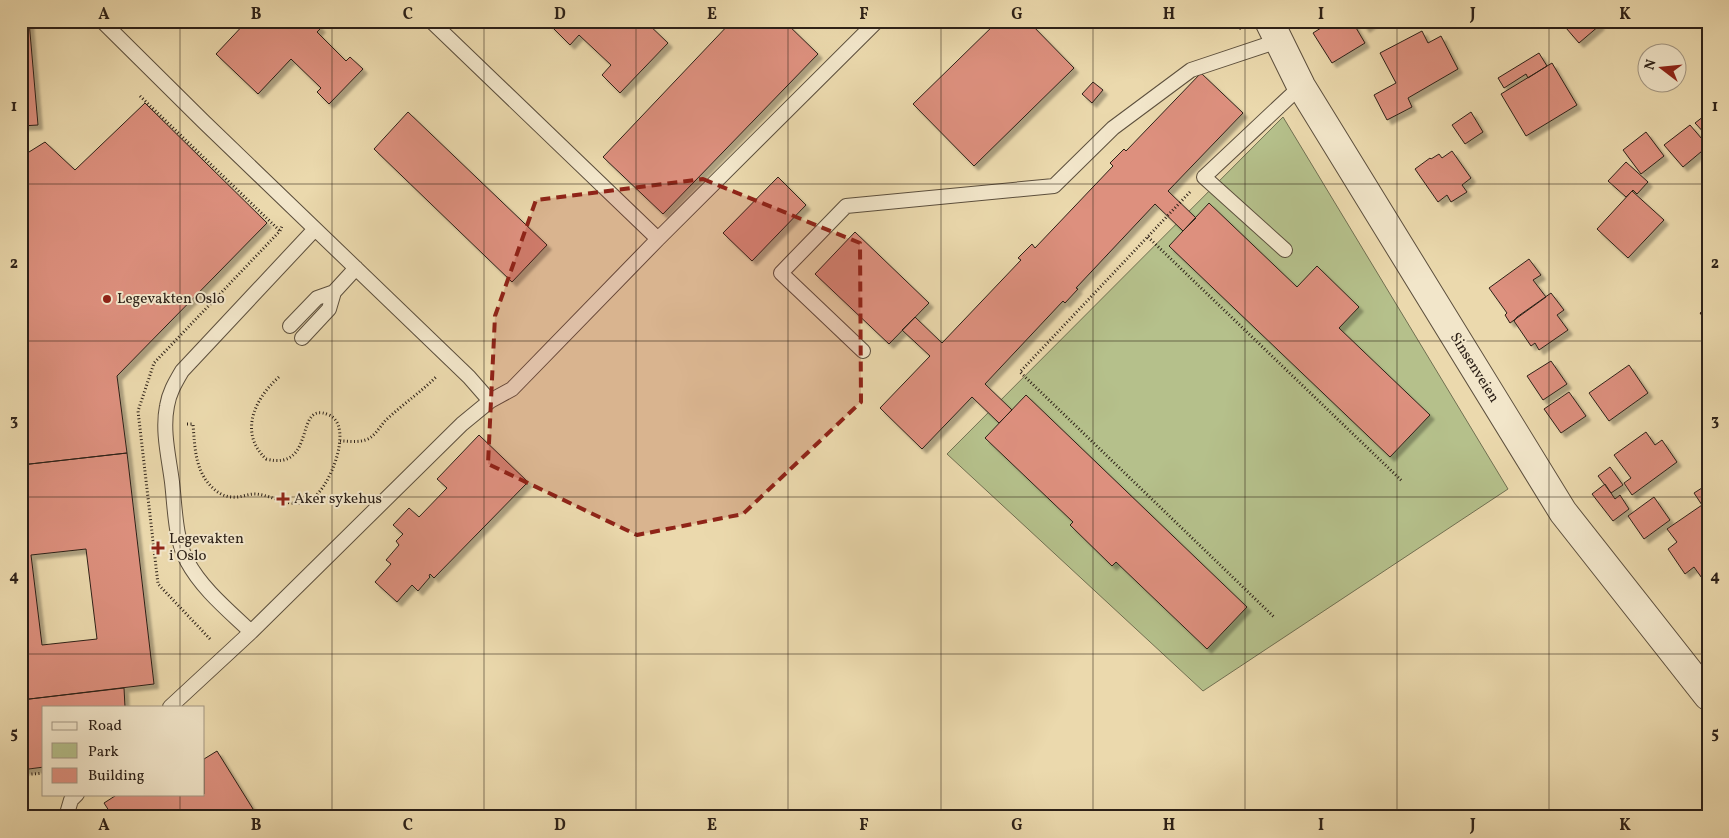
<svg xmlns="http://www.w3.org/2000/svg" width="1729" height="838" font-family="Vollkorn,serif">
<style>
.green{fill:#b5c08b;stroke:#717052}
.building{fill:#dd907e;stroke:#2d2118;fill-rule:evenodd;filter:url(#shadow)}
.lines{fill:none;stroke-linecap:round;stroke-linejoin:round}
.service-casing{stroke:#5c4f3d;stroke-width:16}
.minor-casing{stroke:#5c4f3d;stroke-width:30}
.path{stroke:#2d2118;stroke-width:3;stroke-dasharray:1 2.5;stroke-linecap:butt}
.service{stroke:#f2e6ca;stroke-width:14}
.minor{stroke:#f2e6ca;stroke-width:28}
.marked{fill:#8f2418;fill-opacity:0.2;stroke:#8f2418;stroke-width:4;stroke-dasharray:10 6;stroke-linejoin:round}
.grid{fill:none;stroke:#2d2118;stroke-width:1;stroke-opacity:0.55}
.poi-dot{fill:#8f2418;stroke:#f2e6ca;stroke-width:2}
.labels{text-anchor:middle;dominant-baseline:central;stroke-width:4;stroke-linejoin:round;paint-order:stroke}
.poi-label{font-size:15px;fill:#2d2118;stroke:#f2e6ca;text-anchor:start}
.street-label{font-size:15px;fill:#2d2118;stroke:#f2e6ca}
.neatline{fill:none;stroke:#2d2118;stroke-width:2}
.grid-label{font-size:16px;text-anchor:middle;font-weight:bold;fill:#2d2118}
</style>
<defs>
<filter id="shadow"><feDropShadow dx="4.5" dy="4.5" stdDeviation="1" flood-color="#0004"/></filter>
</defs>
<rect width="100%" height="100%" fill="#ebd9ad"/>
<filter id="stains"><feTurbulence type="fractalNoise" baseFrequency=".004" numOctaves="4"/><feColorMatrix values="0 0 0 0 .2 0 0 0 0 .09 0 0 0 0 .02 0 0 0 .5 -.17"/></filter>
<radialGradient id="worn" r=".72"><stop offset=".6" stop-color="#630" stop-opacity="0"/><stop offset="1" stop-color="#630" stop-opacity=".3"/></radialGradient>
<path class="green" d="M 1283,117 L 1508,489 L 1203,691 L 947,454 Z"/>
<path class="building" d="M 21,21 L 29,21 L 38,125 L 21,126 Z
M 247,21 L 314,21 L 321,28 L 317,32 L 346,61 L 350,57 L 363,69 L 329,104 L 317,92 L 321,88 L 291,59 L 258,94 L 216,54 Z
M 548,21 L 645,21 L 668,43 L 620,93 L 602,75 L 611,65 L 579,35 L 570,45 L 547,22 Z
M 732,21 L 784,21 L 818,54 L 663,214 L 603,157 Z
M 998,21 L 1028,21 L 1074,68 L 974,166 L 913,104 Z
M 1332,21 L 1352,21 L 1365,43 L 1332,63 L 1313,33 Z
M 1361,21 L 1375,21 L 1365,28 Z
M 1575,21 L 1597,21 L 1600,25 L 1579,43 L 1566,28 Z
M 1422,31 L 1428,43 L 1441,36 L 1458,69 L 1408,98 L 1412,107 L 1387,120 L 1374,95 L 1396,83 L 1380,53 Z
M 1539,53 L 1547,66 L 1528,78 L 1526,74 L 1504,88 L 1498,78 Z
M 1552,63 L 1577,105 L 1526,136 L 1501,94 Z
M 1201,73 L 1243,113 L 1168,191 L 1196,218 L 1183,231 L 1155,204 L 1076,288 L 1078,289 L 1065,303 L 1063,301 L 985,384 L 1012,410 L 999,423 L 972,397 L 922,449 L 880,408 L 930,356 L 902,330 L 915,317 L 942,343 L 1021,260 L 1018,258 L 1032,244 L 1035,248 L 1113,166 L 1110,163 L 1124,149 L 1126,151 Z
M 1093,82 L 1103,90 L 1092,103 L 1082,94 Z
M 1708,102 L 1708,112 L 1703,106 Z
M 145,103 L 267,223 L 117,376 L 127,453 L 21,465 L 21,157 L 45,142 L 75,170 Z
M 408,112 L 547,245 L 512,282 L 374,149 Z
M 1471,112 L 1483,132 L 1465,144 L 1452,125 Z
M 1708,113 L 1708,137 L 1695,123 Z
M 1690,125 L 1708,146 L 1683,167 L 1664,145 Z
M 1646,132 L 1664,156 L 1641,174 L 1623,150 Z
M 1452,151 L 1471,178 L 1462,185 L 1467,192 L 1451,202 L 1447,195 L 1438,202 L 1415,169 L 1430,158 L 1431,159 L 1439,154 L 1442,158 Z
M 1626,162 L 1648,182 L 1637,194 L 1633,190 L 1626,197 L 1608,181 Z
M 778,177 L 806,205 L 752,261 L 723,233 Z
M 1632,191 L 1664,220 L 1628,258 L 1597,229 Z
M 1209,203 L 1297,287 L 1317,266 L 1359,307 L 1339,328 L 1430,415 L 1390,457 L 1169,246 Z
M 855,232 L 929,303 L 889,344 L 815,274 Z
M 1529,259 L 1541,275 L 1533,280 L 1546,297 L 1510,323 L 1505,315 L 1507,313 L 1489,288 Z
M 1551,293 L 1564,310 L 1557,315 L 1568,330 L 1539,350 L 1535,343 L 1531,346 L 1514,321 L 1517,317 Z
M 1708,308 L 1708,324 L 1700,313 Z
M 1708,337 L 1708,348 L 1703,340 Z
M 1551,361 L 1567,384 L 1543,400 L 1527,376 Z
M 1629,365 L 1648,393 L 1609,421 L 1589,393 Z
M 1569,392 L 1586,416 L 1561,433 L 1544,409 Z
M 1026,395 L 1247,607 L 1207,649 L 1116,562 L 1112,566 L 1070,525 L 1073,522 L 985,438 Z
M 1646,432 L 1655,445 L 1662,440 L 1677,462 L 1632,495 L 1624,483 L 1631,478 L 1614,455 Z
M 479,435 L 528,482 L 434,578 L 430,574 L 429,576 L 430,577 L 418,591 L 412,585 L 397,602 L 375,582 L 391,564 L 386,560 L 399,545 L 396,541 L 403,534 L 393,525 L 409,508 L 419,517 L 447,488 L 437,479 Z
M 127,453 L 154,684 L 21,700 L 21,465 ZM 86,549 L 97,639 L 42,645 L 31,555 Z
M 1610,467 L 1623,485 L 1611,493 L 1598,476 Z
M 1605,484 L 1615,499 L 1620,495 L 1629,509 L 1613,521 L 1592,494 Z
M 1705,486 L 1708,489 L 1708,501 L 1702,505 L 1694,493 Z
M 1654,497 L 1670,520 L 1644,539 L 1628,516 Z
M 1702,505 L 1708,513 L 1708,578 L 1704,581 L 1694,567 L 1685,574 L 1668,549 L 1677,542 L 1667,529 Z
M 124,688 L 125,707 L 44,707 L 44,767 L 21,770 L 21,700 Z
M 217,751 L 258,817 L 113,817 L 104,803 L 118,794 L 204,794 L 204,759 Z"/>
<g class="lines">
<g class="service-casing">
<path id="service" d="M 102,21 L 204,122 L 469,377 L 490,401 L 462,424 L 251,632 L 170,707
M 431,21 L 658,239
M 1285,250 L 1204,177 L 1301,86
M 290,326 L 317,298 L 334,292 L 356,268
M 302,338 L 329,309 L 334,292
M 863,351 L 781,273 L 846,206 L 1054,186 L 1113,128 L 1191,70 L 1278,41
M 490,401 L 512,389 L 658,239 L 877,21
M 251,632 C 228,610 202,589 187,561 C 175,539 175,507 172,482 C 169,458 162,431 167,406 C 169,393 175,383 182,371 L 315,229
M 66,817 L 71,800 L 77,794"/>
</g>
<g class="minor-casing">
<path id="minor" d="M 1269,21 L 1301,86 L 1563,512 L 1708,696"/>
</g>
<path class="path" d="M 1157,21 L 1222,22 L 1242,29
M 140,96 L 280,231
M 1190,192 L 1020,372 L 1274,617
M 1148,237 L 1402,481
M 187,424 L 193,424 C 195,449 195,473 215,490 C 220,494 226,497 233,497 C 240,498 247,494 255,494 C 274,495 291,510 310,500 C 329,491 355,426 329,415 C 293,399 318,472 266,459 C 238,432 255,398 280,376
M 340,441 C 349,441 359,443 368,439 C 376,435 380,426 386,420 C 403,404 421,392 437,376
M 210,639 L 158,584 L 138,411 L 154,363 L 280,231 L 282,226
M 21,775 L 44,773"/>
<use href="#service" class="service"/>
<use href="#minor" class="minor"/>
</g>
<path class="marked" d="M 703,179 L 860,243 L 861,402 L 743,514 L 637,535 L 488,464 L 495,316 L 536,200 Z"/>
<path class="grid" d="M 180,21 L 180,707M 332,21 L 332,817M 484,21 L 484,817M 636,21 L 636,817M 788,21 L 788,817M 941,21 L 941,817M 1093,21 L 1093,817M 1245,21 L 1245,817M 1397,21 L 1397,817M 1549,21 L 1549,817M 21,184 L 1708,184M 21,341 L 1708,341M 21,497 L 1708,497M 21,654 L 1708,654M 180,794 L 180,817"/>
<g class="poi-dot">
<circle cx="107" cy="299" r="5"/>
<path d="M280.5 491.5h5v5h5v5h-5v5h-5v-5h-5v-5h5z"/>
<path d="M155.5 540.5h5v5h5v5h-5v5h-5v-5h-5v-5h5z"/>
</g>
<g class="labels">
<g class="poi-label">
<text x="117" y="299">Legevakten Oslo</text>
<text x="294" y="499">Aker sykehus</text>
<text x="169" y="539">Legevakten<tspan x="169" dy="17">i Oslo</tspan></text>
</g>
<g class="street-label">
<text transform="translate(1474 368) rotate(58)">Sinsenveien</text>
</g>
</g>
<rect width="1729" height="838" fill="none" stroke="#ebd9ad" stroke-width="55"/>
<rect x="42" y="706" width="162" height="90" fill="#f2e6ca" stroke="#a39783"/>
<rect x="52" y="722" width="25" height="8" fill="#f2e6ca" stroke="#a39783"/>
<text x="88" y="730" font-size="15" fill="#2d2118">Road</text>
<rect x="52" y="743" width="25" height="15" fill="#b5c08b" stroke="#a39783"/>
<text x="88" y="756" font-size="15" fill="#2d2118">Park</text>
<rect x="52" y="768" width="25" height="15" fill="#dd907e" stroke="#a39783"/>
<text x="88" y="780" font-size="15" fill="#2d2118">Building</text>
<g transform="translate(1662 68) rotate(286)"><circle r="24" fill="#f2e6ca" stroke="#a39783"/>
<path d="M0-4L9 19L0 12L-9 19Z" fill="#8f2418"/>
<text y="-8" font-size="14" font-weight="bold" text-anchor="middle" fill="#2d2118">N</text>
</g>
<rect x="28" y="28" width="1674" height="782" class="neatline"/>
<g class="grid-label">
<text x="104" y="19">A</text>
<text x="256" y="19">B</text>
<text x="408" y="19">C</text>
<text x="560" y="19">D</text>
<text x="712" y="19">E</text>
<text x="864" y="19">F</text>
<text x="1017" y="19">G</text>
<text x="1169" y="19">H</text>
<text x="1321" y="19">I</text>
<text x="1473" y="19">J</text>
<text x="1625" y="19">K</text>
<text x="14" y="111">1</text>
<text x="1715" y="111">1</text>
<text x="14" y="268">2</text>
<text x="1715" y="268">2</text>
<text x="14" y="425">3</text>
<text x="1715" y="425">3</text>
<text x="14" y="581">4</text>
<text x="1715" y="581">4</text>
<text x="14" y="738">5</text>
<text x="1715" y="738">5</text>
<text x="104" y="830">A</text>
<text x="256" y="830">B</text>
<text x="408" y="830">C</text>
<text x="560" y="830">D</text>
<text x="712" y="830">E</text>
<text x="864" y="830">F</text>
<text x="1017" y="830">G</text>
<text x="1169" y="830">H</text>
<text x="1321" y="830">I</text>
<text x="1473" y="830">J</text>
<text x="1625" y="830">K</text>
</g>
<rect width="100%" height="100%" filter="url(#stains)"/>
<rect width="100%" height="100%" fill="url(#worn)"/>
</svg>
